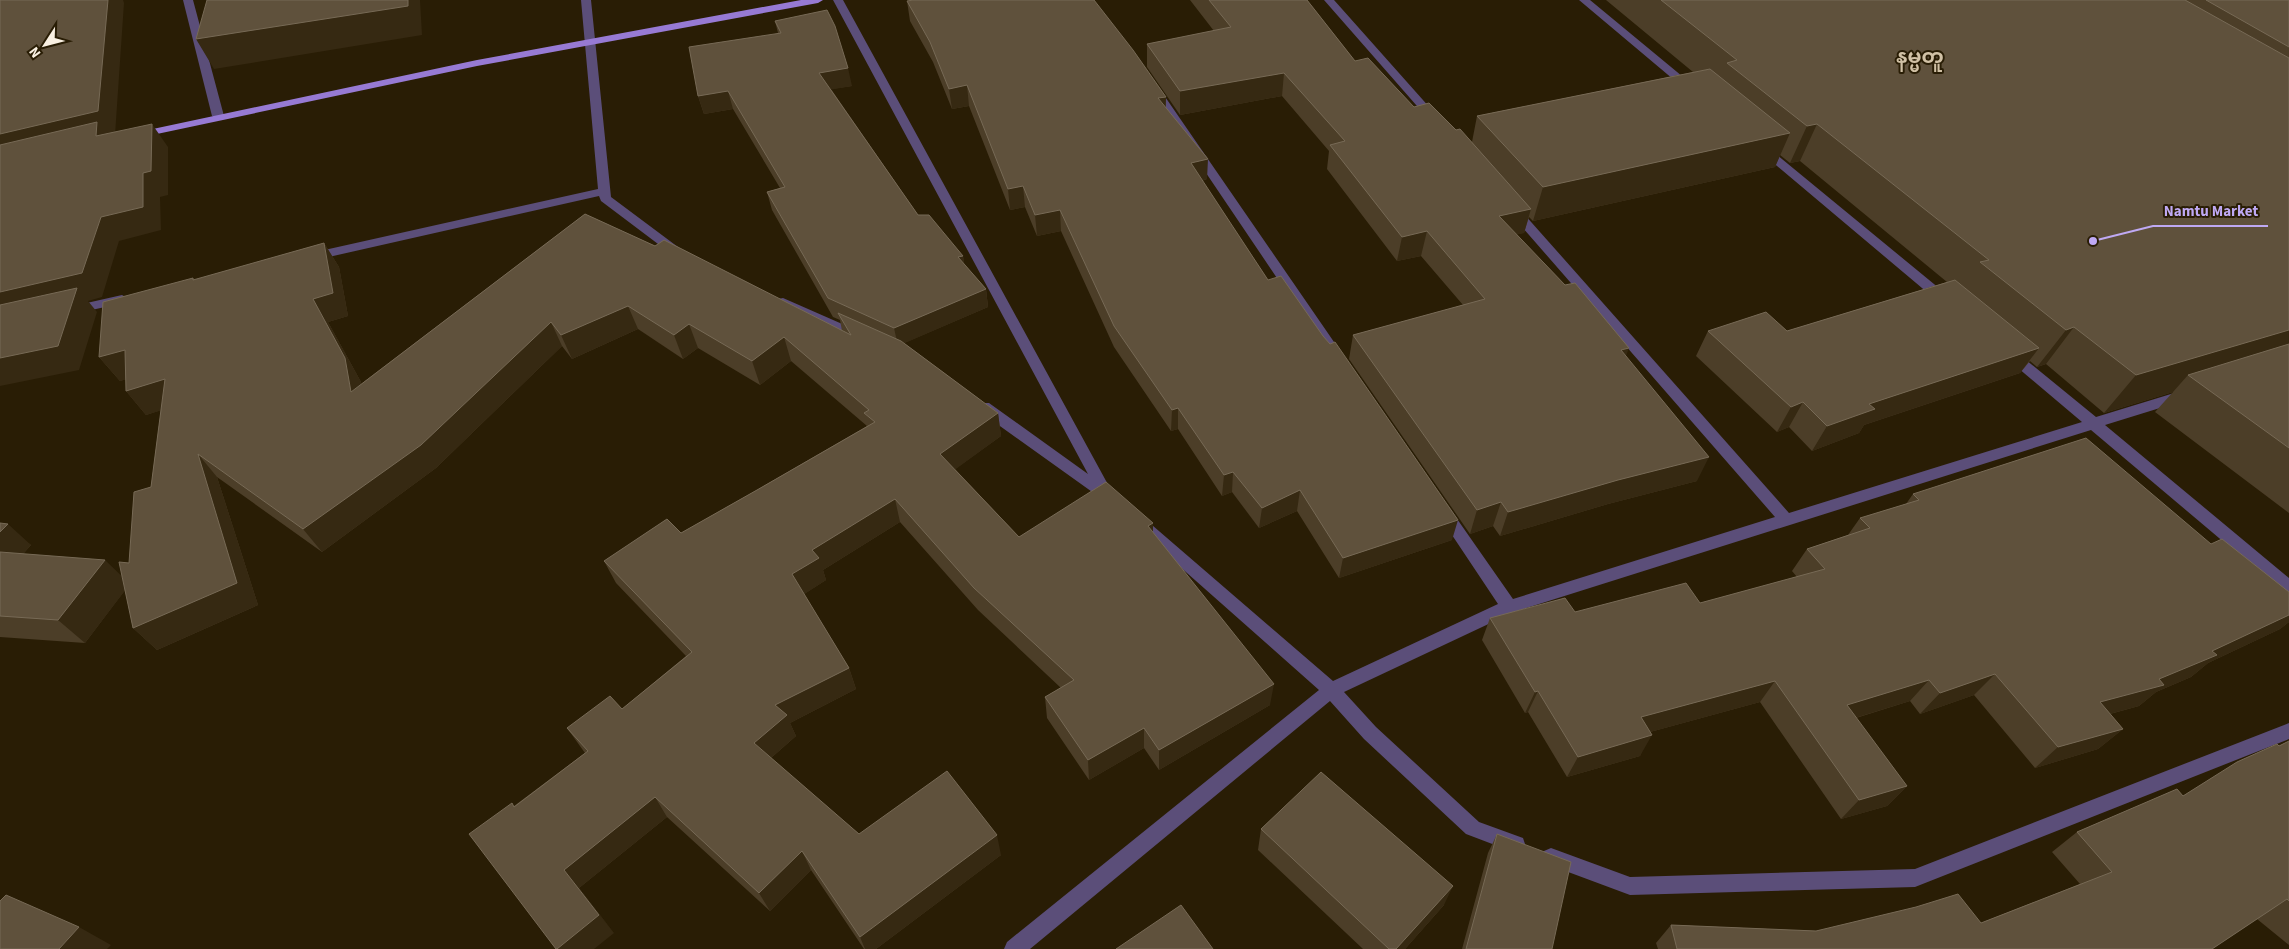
<svg xmlns="http://www.w3.org/2000/svg" width="2289" height="949" font-family="'Source Sans 3','Noto Sans Myanmar',sans-serif">
<style>
.lines{fill:none;stroke-linecap:round;stroke-linejoin:round}
.minor{fill:#5b4e79;fill-rule:evenodd}
.major{fill:#977ad4;fill-rule:evenodd}
.wall{fill:#4c3e28}
.shaded-wall{fill:#362912}
.building{fill:#5f513c;stroke:#776a56}
.labels{text-anchor:middle;dominant-baseline:central;stroke-width:4;stroke-linejoin:round;paint-order:stroke}
.far-town-label{font-size:20px;font-weight:bold;fill:#d1c1a5;stroke:#291d05}
.leader{fill:none;stroke:#bfa9f4;stroke-width:2}
.callout-dot{fill:#bfa9f4;stroke:#291d05;stroke-width:2}
.callout-label{font-size:15px;text-anchor:middle;font-weight:bold;fill:#bfa9f4;stroke:#291d05;stroke-width:4;stroke-linejoin:round;paint-order:stroke}
</style>
<rect width="100%" height="100%" fill="#291d05"/>
<g class="lines">
<path class="minor" d="M 183,0 L 193,0 L 224,116 L 222,118 L 218,119 L 212,116 Z
M 581,0 L 591,0 L 611,197 L 682,250 L 684,253 L 682,256 L 674,256 L 601,201 L 599,196 L 311,261 L 307,260 L 305,257 L 307,254 L 311,253 L 598,189 Z
M 833,0 L 843,0 L 1111,490 L 1122,500 L 1119,504 L 1114,506 L 1109,504 L 979,411 L 977,407 L 979,403 L 989,403 L 1088,474 Z
M 1324,0 L 1334,0 L 1439,118 L 1441,120 L 1439,122 L 1431,122 Z
M 1579,0 L 1590,0 L 1694,86 L 1694,90 L 1686,90 Z
M 1155,87 L 1159,88 L 1343,355 L 1345,358 L 1343,361 L 1333,361 L 1150,90 Z
M 1762,145 L 1766,146 L 1951,298 L 1953,301 L 1951,304 L 1941,304 L 1758,150 L 1756,148 Z
M 1513,205 L 1517,206 L 1789,513 L 2082,422 L 2005,357 L 2003,354 L 2005,351 L 2015,351 L 2096,417 L 2184,390 L 2189,391 L 2191,395 L 2189,399 L 2105,425 L 2289,578 L 2289,594 L 2283,592 L 2091,430 L 1514,612 L 1344,692 L 1376,727 L 1479,822 L 1523,838 L 1525,844 L 1523,850 L 1516,853 L 1466,834 L 1364,739 L 1330,701 L 1030,949 L 1004,949 L 1007,942 L 1319,690 L 1135,527 L 1132,523 L 1135,519 L 1140,517 L 1145,519 L 1333,681 L 1498,604 L 1438,514 L 1435,510 L 1438,506 L 1443,504 L 1448,506 L 1513,599 L 1775,517 L 1509,212 L 1507,209 Z
M 122,295 L 129,299 L 127,302 L 74,314 L 67,310 L 69,307 Z
M 783,298 L 865,334 L 867,337 L 865,340 L 855,340 L 778,305 L 776,302 L 778,299 Z
M 2289,723 L 2289,739 L 1915,887 L 1630,895 L 1544,863 L 1541,857 L 1544,851 L 1551,848 L 1630,877 L 1915,869 Z"/>
<path class="major" d="M 801,0 L 823,0 L 818,3 L 477,66 L 138,138 L 132,135 L 134,133 L 477,60 Z"/>
</g>
<path class="wall" d="M 1190,0 L 1307,0 L 1355,61 L 1414,107 L 1456,130 L 1472,142 L 1477,116 L 1693,72 L 1606,0 L 2289,0 L 2289,513 L 2155,412 L 2173,392 L 2104,413 L 2046,364 L 2037,367 L 2030,361 L 2020,373 L 1864,425 L 1859,433 L 1812,451 L 1789,427 L 1777,432 L 1696,356 L 1708,331 L 1787,331 L 1947,282 L 1800,161 L 1790,163 L 1780,155 L 1775,167 L 1533,221 L 1529,217 L 1524,233 L 1516,234 L 1626,356 L 1697,481 L 1608,504 L 1500,536 L 1493,526 L 1470,534 L 1349,359 L 1353,335 L 1463,305 L 1421,256 L 1397,261 L 1327,169 L 1329,151 L 1282,96 L 1180,115 L 1147,67 L 1147,44 L 1214,31 Z
M 907,1 L 1166,97 L 1166,108 L 1207,179 L 1202,181 L 1268,280 L 1452,540 L 1339,578 L 1297,511 L 1259,528 L 1232,492 L 1222,496 L 1178,429 L 1171,431 L 1114,347 L 1061,231 L 1037,236 L 1025,207 L 1010,210 L 969,106 L 952,109 L 933,62 L 910,21 Z
M 775,21 L 852,86 L 831,89 L 918,215 L 963,256 L 964,264 L 986,289 L 988,307 L 904,343 L 998,413 L 1001,436 L 955,469 L 1019,537 L 1153,523 L 1153,533 L 1270,705 L 1159,770 L 1144,748 L 1089,780 L 1047,718 L 1045,697 L 1061,688 L 978,610 L 900,522 L 823,570 L 826,580 L 804,594 L 849,668 L 856,689 L 790,723 L 796,736 L 771,758 L 859,834 L 1001,855 L 876,949 L 864,949 L 811,870 L 770,911 L 667,817 L 579,888 L 614,933 L 514,806 L 585,753 L 567,728 L 622,709 L 686,656 L 616,583 L 604,561 L 681,533 L 757,490 L 867,426 L 791,361 L 760,385 L 698,348 L 683,359 L 638,329 L 572,359 L 562,346 L 436,468 L 322,552 L 217,477 L 258,605 L 157,650 L 133,628 L 125,590 L 85,643 L 0,637 L 0,523 L 31,545 L 23,554 L 122,576 L 129,563 L 151,487 L 161,410 L 146,415 L 126,391 L 126,379 L 120,381 L 99,357 L 193,278 L 194,280 L 324,243 L 339,267 L 348,316 L 328,322 L 361,382 L 361,384 L 585,214 L 842,331 L 840,320 L 833,317 L 772,210 L 767,192 L 780,188 L 733,109 L 704,114 L 698,96 L 778,33 Z
M 1913,494 L 2211,544 L 2289,592 L 2289,622 L 2280,629 L 2208,663 L 2191,677 L 2156,692 L 2139,706 L 2110,714 L 2123,729 L 2098,749 L 2035,768 L 1974,695 L 1920,714 L 1910,701 L 1856,718 L 1907,786 L 1887,806 L 1841,819 L 1760,702 L 1650,732 L 1640,756 L 1567,777 L 1528,712 L 1525,713 L 1482,640 L 1490,618 L 1700,603 L 1797,577 L 1792,571 L 1807,549 L 1848,535 L 1860,518 L 1906,504 Z
M 2289,741 L 2289,945 L 2257,919 L 2212,949 L 1658,949 L 1656,943 L 1671,925 L 1816,931 L 1981,923 L 2080,884 L 2052,852 L 2077,832 L 2183,796 Z
M 1261,829 L 1444,905 L 1405,949 L 1363,949 L 1258,850 Z
M 1497,834 L 1552,949 L 1462,949 L 1488,853 Z"/>
<path class="shaded-wall" d="M 108,0 L 123,0 L 124,3 L 115,135 L 0,163 L 0,134 Z
M 408,0 L 420,0 L 422,35 L 214,69 L 196,39 Z
M 848,68 L 852,86 L 823,91 L 819,73 Z
M 1284,73 L 1282,96 L 1180,115 L 1180,91 Z
M 967,85 L 969,106 L 952,109 L 949,89 Z
M 728,91 L 733,109 L 704,114 L 698,96 Z
M 1166,97 L 1165,118 L 1158,98 Z
M 152,124 L 168,147 L 168,195 L 160,197 L 161,230 L 119,241 L 102,297 L 88,301 L 97,312 L 79,370 L 0,386 L 0,292 L 101,217 L 143,173 Z
M 1817,124 L 1800,161 L 1790,163 L 1807,126 Z
M 1790,133 L 1775,167 L 1533,221 L 1543,187 Z
M 1208,159 L 1207,179 L 1190,184 L 1191,163 Z
M 1023,186 L 1025,207 L 1010,210 L 1008,189 Z
M 1531,209 L 1524,233 L 1492,240 L 1499,216 Z
M 1060,210 L 1061,231 L 1037,236 L 1035,215 Z
M 1427,231 L 1421,256 L 1397,261 L 1402,237 Z
M 324,243 L 339,267 L 348,316 L 328,322 L 361,382 L 367,416 L 351,392 L 313,299 Z
M 963,256 L 966,274 L 958,257 Z
M 986,289 L 988,307 L 898,346 L 894,328 Z
M 628,306 L 638,329 L 572,359 L 561,335 Z
M 551,322 L 562,346 L 436,468 L 322,552 L 303,529 Z
M 689,324 L 698,348 L 683,359 L 674,335 Z
M 2074,327 L 2046,364 L 2037,367 L 2066,330 Z
M 2289,330 L 2289,357 L 2188,375 L 2173,392 L 2104,413 L 2136,375 Z
M 784,337 L 791,361 L 760,385 L 752,361 Z
M 1629,348 L 1620,372 L 1621,350 Z
M 2039,348 L 2020,373 L 1864,425 L 1859,433 L 1812,451 L 1827,426 L 1869,404 Z
M 125,350 L 145,374 L 120,381 L 99,357 Z
M 165,379 L 185,403 L 146,415 L 126,391 Z
M 1803,402 L 1789,427 L 1777,432 L 1791,407 Z
M 1178,408 L 1178,429 L 1171,431 L 1172,410 Z
M 998,413 L 1001,436 L 945,477 L 940,454 Z
M 198,454 L 217,477 L 258,605 L 157,650 L 133,628 Z
M 1709,457 L 1697,481 L 1608,504 L 1500,536 L 1508,512 L 1618,480 Z
M 1233,472 L 1232,492 L 1222,496 L 1224,475 Z
M 1300,490 L 1297,511 L 1259,528 L 1262,508 Z
M 895,499 L 900,522 L 823,570 L 826,580 L 800,597 L 792,574 L 812,550 Z
M 1501,502 L 1493,526 L 1470,534 L 1477,510 Z
M 1458,520 L 1452,540 L 1339,578 L 1343,558 Z
M 1153,523 L 1153,546 L 1148,526 Z
M 8,524 L 31,545 L 0,580 L 0,532 Z
M 105,560 L 130,584 L 85,643 L 58,620 Z
M 2289,615 L 2289,622 L 2280,629 L 2208,663 L 2191,677 L 2156,692 L 2139,706 L 2076,723 L 2100,702 L 2159,679 L 2212,651 Z
M 849,668 L 856,689 L 790,723 L 796,736 L 764,764 L 754,743 L 775,705 Z
M 1995,674 L 1974,695 L 1920,714 L 1940,693 Z
M 1929,680 L 1910,701 L 1829,726 L 1847,705 Z
M 1775,681 L 1760,702 L 1628,738 L 1641,717 Z
M 1274,684 L 1270,705 L 1159,770 L 1159,750 Z
M 1538,691 L 1528,712 L 1525,713 L 1535,692 Z
M 1144,728 L 1144,748 L 1089,780 L 1088,760 Z
M 2123,729 L 2098,749 L 2035,768 L 2058,747 Z
M 1652,735 L 1640,756 L 1567,777 L 1578,757 Z
M 1907,786 L 1887,806 L 1841,819 L 1859,800 Z
M 655,797 L 667,817 L 579,888 L 614,933 L 594,949 L 557,949 L 564,870 Z
M 997,835 L 1001,855 L 876,949 L 865,949 L 860,937 Z
M 802,851 L 811,870 L 770,911 L 759,893 Z
M 1453,886 L 1444,905 L 1405,949 L 1396,949 Z
M 79,927 L 111,945 L 107,949 L 59,949 Z"/>
<path class="building" d="M 0,0 L 108,0 L 98,111 L 0,134 Z
M 207,0 L 408,0 L 408,6 L 196,39 Z
M 913,0 L 1094,0 L 1133,50 L 1166,97 L 1158,98 L 1208,159 L 1191,163 L 1268,280 L 1281,276 L 1323,336 L 1330,344 L 1335,342 L 1458,520 L 1343,558 L 1300,490 L 1262,508 L 1233,472 L 1224,475 L 1178,408 L 1172,410 L 1114,326 L 1060,210 L 1035,215 L 1023,186 L 1008,189 L 967,85 L 949,89 L 930,42 L 907,1 Z
M 1209,0 L 1307,0 L 1355,61 L 1368,58 L 1414,107 L 1429,103 L 1456,130 L 1460,129 L 1531,209 L 1499,216 L 1565,285 L 1575,283 L 1629,348 L 1621,350 L 1709,457 L 1618,480 L 1508,512 L 1501,502 L 1477,510 L 1353,335 L 1485,299 L 1427,231 L 1402,237 L 1330,145 L 1345,141 L 1284,73 L 1180,91 L 1147,44 L 1231,27 Z
M 1661,0 L 2185,0 L 2289,58 L 2289,330 L 2136,375 L 2074,327 L 2066,330 L 1980,262 L 1989,260 L 1817,124 L 1807,126 L 1727,63 L 1737,60 Z
M 2206,0 L 2289,0 L 2289,47 Z
M 827,10 L 835,26 L 848,68 L 819,73 L 918,215 L 929,215 L 963,256 L 958,257 L 986,289 L 894,328 L 828,298 L 767,192 L 785,187 L 728,91 L 698,96 L 689,47 L 781,33 L 775,21 Z
M 1710,69 L 1790,133 L 1543,187 L 1477,116 Z
M 97,122 L 96,136 L 152,124 L 151,171 L 143,173 L 143,207 L 101,217 L 82,273 L 0,292 L 0,145 Z
M 585,214 L 655,246 L 664,240 L 851,335 L 838,313 L 901,341 L 998,413 L 940,454 L 1019,537 L 1106,482 L 1153,523 L 1148,526 L 1274,684 L 1159,750 L 1144,728 L 1088,760 L 1045,697 L 1074,680 L 974,588 L 895,499 L 812,550 L 819,558 L 792,574 L 849,668 L 775,705 L 787,715 L 754,743 L 859,834 L 947,771 L 997,835 L 860,937 L 802,851 L 759,893 L 655,797 L 564,870 L 599,915 L 557,949 L 556,949 L 469,834 L 512,803 L 514,807 L 588,751 L 567,728 L 610,696 L 622,709 L 692,652 L 604,561 L 667,519 L 681,533 L 757,490 L 875,422 L 864,413 L 869,410 L 784,337 L 752,361 L 689,324 L 674,335 L 628,306 L 561,335 L 551,322 L 421,445 L 303,529 L 198,454 L 237,583 L 133,628 L 119,562 L 129,563 L 134,492 L 151,487 L 165,379 L 126,391 L 125,350 L 99,357 L 103,302 L 193,278 L 193,280 L 324,243 L 333,293 L 313,299 L 345,358 L 351,392 Z
M 1955,280 L 2039,348 L 1869,404 L 1875,409 L 1827,426 L 1803,402 L 1791,407 L 1708,331 L 1766,312 L 1787,331 Z
M 77,288 L 58,346 L 0,358 L 0,305 Z
M 2289,344 L 2289,448 L 2188,375 Z
M 2086,438 L 2211,544 L 2222,539 L 2289,592 L 2289,615 L 2212,651 L 2217,655 L 2159,679 L 2164,685 L 2100,702 L 2123,729 L 2058,747 L 1995,674 L 1940,693 L 1929,680 L 1847,705 L 1907,786 L 1859,800 L 1775,681 L 1641,717 L 1652,735 L 1578,757 L 1538,691 L 1535,692 L 1490,618 L 1565,598 L 1575,612 L 1686,583 L 1700,603 L 1825,569 L 1807,549 L 1870,528 L 1860,518 L 1919,500 L 1913,494 Z
M 0,523 L 8,524 L 0,532 Z
M 0,552 L 105,560 L 58,620 L 0,616 Z
M 2289,741 L 2289,901 L 2287,899 L 2212,949 L 1677,949 L 1671,925 L 1816,931 L 1916,907 L 1958,894 L 1981,923 L 2112,872 L 2077,832 L 2177,789 L 2183,796 L 2237,762 L 2277,744 L 2279,746 Z
M 1321,772 L 1453,886 L 1396,949 L 1389,949 L 1261,829 Z
M 1497,834 L 1571,862 L 1552,949 L 1466,949 Z
M 6,895 L 79,927 L 59,949 L 0,949 L 0,901 Z
M 1181,905 L 1213,949 L 1116,949 Z"/>
<g class="labels">
<g class="far-town-label">
<text x="1920" y="57">နမ္မတူ</text>
</g>
</g>
<path class="leader" d="M2093 241L2153 226H2268"/>
<circle class="callout-dot" cx="2093" cy="241" r="5"/>
<g class="callout-label">
<text x="2211" y="216">Namtu Market</text>
</g>
<g transform="translate(45 45) rotate(234)" stroke="#291d05" stroke-width="4" paint-order="stroke">
<path d="M0-4L9 19L0 12L-9 19Z" fill="#f9f0e2"/>
<text y="-8" font-size="14" font-weight="bold" text-anchor="middle" fill="#f9f0e2">N</text>
</g>
</svg>
